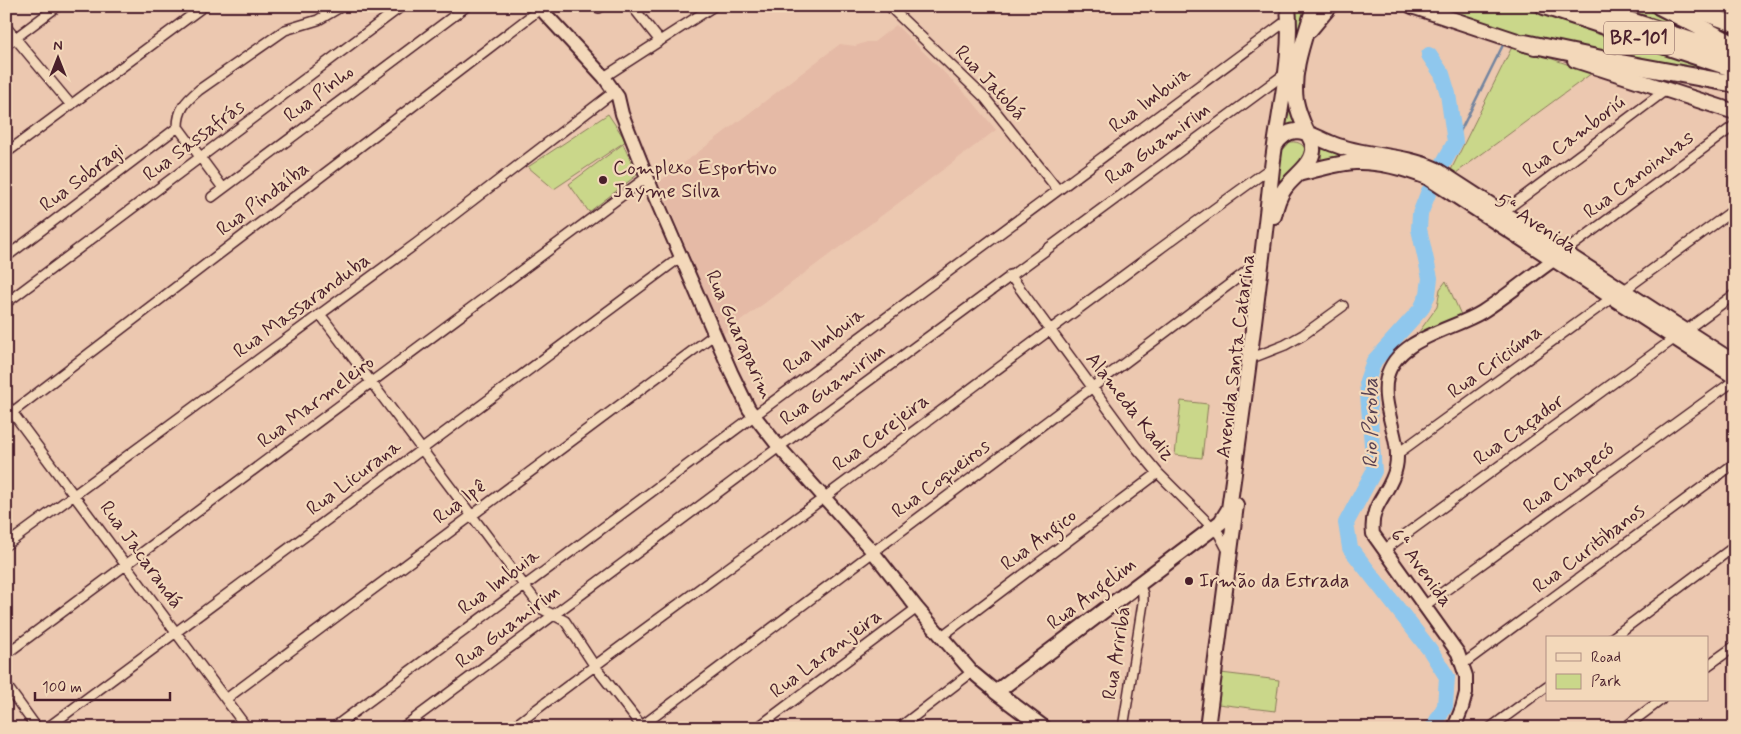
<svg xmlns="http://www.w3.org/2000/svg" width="1741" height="734" font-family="Mynerve,sans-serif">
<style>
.built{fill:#e5baa6}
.green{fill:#cad78a;stroke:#8a7b5a}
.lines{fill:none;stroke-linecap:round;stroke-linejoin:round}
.stream{stroke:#73849f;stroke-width:2.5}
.river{stroke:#8fc7ed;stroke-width:16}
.street-casing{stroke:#4a1f2b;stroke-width:12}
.secondary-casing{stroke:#4a1f2b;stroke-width:16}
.primary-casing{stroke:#4a1f2b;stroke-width:18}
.highway-casing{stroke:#4a1f2b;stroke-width:20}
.street{stroke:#f3d8ba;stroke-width:9}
.secondary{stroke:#f3d8ba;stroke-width:12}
.primary{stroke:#f3d8ba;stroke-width:14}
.highway{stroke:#f3d8ba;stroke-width:16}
.poi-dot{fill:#4a1f2b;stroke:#f3d8ba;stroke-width:2}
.labels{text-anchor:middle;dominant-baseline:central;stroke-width:4.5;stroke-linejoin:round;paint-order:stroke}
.shield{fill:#f3d8ba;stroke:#7d5656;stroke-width:1}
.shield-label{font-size:19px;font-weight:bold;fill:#4a1f2b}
.street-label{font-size:20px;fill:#4a1f2b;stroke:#f3d8ba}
.poi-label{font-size:20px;fill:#4a1f2b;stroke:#f3d8ba;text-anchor:start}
.water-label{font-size:21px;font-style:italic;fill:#584152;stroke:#f3d8ba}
</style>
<rect width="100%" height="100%" fill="#ecc8b0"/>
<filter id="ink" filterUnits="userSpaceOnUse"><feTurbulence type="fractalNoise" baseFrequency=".02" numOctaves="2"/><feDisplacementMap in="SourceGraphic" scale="10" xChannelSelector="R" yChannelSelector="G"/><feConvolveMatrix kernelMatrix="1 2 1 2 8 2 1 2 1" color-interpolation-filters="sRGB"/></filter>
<g filter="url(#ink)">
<path class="built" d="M 896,25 L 969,97 L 996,130 L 722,335 L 659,182 L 840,44 L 855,46 L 867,42 L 874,42 Z"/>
<path class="green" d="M 1294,6 L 1307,6 L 1297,37 Z
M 1433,6 L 1517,6 L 1735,78 L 1529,40 Z
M 1617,6 L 1651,6 L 1714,38 Z
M 1513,45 L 1592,73 L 1456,173 L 1451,170 Z
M 1288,92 L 1297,126 L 1282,132 Z
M 608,114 L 626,141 L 554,189 L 528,167 Z
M 1290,142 C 1300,141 1307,146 1306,157 L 1276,190 L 1282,151 Z
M 623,144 L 637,175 L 589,212 L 569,184 Z
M 1322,148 L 1339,155 L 1339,162 L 1321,162 Z
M 1446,281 L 1461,315 L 1416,336 L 1437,307 L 1440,289 Z
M 1181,401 L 1208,404 L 1202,458 L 1175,455 Z
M 1221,673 L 1279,680 L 1275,711 L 1218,704 Z"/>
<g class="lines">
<path class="stream" d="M 1455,142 L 1503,45"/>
<path class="river" d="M 1429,55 L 1442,74 L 1448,94 L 1455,142 L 1444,162
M 1429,191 L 1420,214 L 1419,229 L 1430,278 L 1428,294 L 1421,309 L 1374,361 L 1367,381 L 1374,471 L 1346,523 L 1350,548 L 1430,650 L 1447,677 L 1445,706 L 1433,728"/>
<g class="street-casing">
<path id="street" d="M 632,6 L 660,41
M 889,6 L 985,98 L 1058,190
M 599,8 L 601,6
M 6,27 L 71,105
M 6,45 L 58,6
M 604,77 L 714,6
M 178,127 C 178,109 186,101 199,90 L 285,30 L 318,20 L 342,6
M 178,127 L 223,188
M 6,153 L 204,6
M 212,197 L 467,6
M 1503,212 L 1666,90
M 1564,252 L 1735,125
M 6,257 L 178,127
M 1010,275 L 1136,447 L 1158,473 L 1219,534 L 1229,553
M 1623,291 L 1735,209
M 6,303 L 402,6
M 320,314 L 542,609 L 565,621 L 594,665 L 643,728
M 1685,331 L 1735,294
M 1257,356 L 1285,345 L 1303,335 L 1343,306
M 6,404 L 247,728
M 6,417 L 540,9
M 1397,454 L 1613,297
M 6,545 L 417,243 L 615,91
M 1384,550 L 1675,338
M 1424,606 L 1735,380
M 942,636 L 1158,473
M 1612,638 L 1735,546
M 6,654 L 647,177
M 1463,664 L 1735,463
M 1707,666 L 1735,646
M 6,685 L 37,728
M 226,699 L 715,334
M 47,728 L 682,256
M 333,728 L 1289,19
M 402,728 L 779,447 L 1286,73
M 512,728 C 615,649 721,574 825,497 C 974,387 1122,275 1272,167
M 639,728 L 1263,259
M 757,728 L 917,608
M 899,728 L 972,672
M 1123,728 L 1143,603 L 1143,594 L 1139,584
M 1490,728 L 1547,686
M 1624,728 L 1661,700"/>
</g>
<g class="secondary-casing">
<path id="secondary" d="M 538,6 L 604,77 L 618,97 L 622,114 L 655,197 L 731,372 L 749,409 L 779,447 L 873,552 L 917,608 L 972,672 L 996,692
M 1454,728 L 1462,708 L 1466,693 L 1466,676 L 1458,653 L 1373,534 C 1369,503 1391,494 1396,467 C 1402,439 1380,407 1387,377 C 1397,338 1453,330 1482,312 C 1510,294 1535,272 1562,254"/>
</g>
<g class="primary-casing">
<path id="primary" d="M 1412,6 L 1535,47
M 1682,6 L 1735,24
M 1310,30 L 1330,6
M 1575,60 L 1735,112
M 1275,146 C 1280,137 1286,132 1296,131 C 1309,131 1321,140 1333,144 C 1366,157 1402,154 1435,169 L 1735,363
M 1298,174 C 1316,170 1336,163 1355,162 C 1379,161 1404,168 1427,177 L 1735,377
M 1274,216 C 1276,206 1279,196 1285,188 C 1294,176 1311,166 1313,151 C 1314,142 1309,138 1306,130 C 1302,121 1298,111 1296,101 C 1291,70 1306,35 1314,6
M 1044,728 L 996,692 L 1221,522 L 1229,509 C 1245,395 1260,282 1272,168 C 1278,114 1293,60 1288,6
M 1207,728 L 1236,505"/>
</g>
<g class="highway-casing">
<path id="highway" d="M 1544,6 L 1735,69
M 1585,6 L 1735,55
M 1659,6 L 1735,45
M 1525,43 L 1621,63 L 1735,84"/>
</g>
<use href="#street" class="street"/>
<use href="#secondary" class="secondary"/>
<use href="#primary" class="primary"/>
<use href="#highway" class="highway"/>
</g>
</g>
<g class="poi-dot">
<circle cx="603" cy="180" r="5"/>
<circle cx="1189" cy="581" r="5"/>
</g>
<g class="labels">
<rect class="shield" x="1604" y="21.5" width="70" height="33" rx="4"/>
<g class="shield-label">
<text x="1639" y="38">BR-101</text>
</g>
<g class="street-label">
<text transform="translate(990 83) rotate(47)">Rua Jatobá</text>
<text transform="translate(319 94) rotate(-37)">Rua Pinho</text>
<text transform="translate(1150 100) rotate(-37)">Rua Imbuia</text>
<text transform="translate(1574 137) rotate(-37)">Rua Camboriú</text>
<text transform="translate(194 141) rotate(-37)">Rua Sassafrás</text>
<text transform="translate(1158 144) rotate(-36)">Rua Guamirim</text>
<text transform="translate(1639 175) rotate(-37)">Rua Canoinhas</text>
<text transform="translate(82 178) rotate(-37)">Rua Sobragi</text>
<text transform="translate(263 199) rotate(-37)">Rua Pindaíba</text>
<text transform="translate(1536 224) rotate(33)">5ª Avenida</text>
<text transform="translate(302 306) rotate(-36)">Rua Massaranduba</text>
<text transform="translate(739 335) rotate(66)">Rua Guaraparim</text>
<text transform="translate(824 341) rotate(-37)">Rua Imbuia</text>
<text transform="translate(1236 356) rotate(-83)">Avenida Santa Catarina</text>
<text transform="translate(1495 362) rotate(-36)">Rua Criciúma</text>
<text transform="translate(833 385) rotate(-36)">Rua Guamirim</text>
<text transform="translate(316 402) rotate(-37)">Rua Marmeleiro</text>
<text transform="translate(1130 407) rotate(52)">Alameda Kadiz</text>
<text transform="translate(1519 430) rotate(-36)">Rua Caçador</text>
<text transform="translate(881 433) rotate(-37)">Rua Cerejeira</text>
<text transform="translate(354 478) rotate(-37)">Rua Licurana</text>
<text transform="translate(1569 478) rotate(-36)">Rua Chapecó</text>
<text transform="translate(941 479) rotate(-37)">Rua Coqueiros</text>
<text transform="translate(460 502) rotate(-37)">Rua Ipê</text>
<text transform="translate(1039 540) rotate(-37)">Rua Angico</text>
<text transform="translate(1589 549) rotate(-37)">Rua Curitibanos</text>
<text transform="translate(141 555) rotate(54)">Rua Jacarandá</text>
<text transform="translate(1421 568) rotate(54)">6ª Avenida</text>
<text transform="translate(499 582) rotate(-37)">Rua Imbuia</text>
<text transform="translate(1092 594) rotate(-37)">Rua Angelim</text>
<text transform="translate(508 627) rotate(-37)">Rua Guamirim</text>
<text transform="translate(1117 653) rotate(-81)">Rua Ariribá</text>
<text transform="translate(826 654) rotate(-37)">Rua Laranjeira</text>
</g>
<g class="poi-label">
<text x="613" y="168">Complexo Esportivo<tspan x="613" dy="23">Jayme Silva</tspan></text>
<text x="1199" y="581">Irmão da Estrada</text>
</g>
<g class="water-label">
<text transform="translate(1371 423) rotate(-90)">Rio Peroba</text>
</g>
</g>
<rect width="1741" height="734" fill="none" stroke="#f3d8ba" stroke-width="25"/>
<rect x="12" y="12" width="1716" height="709" fill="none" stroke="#4a1f2b" stroke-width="2" filter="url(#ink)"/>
<rect x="1546" y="636" width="162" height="65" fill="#f3d8ba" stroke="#af8e81"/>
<rect x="1556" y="653" width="25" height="8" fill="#f3d8ba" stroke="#af8e81"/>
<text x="1591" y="662" font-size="15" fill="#4a1f2b">Road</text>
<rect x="1556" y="674" width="25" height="15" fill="#cad78a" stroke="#af8e81"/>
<text x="1591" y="686" font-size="15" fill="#4a1f2b">Park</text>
<g transform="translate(58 58)" stroke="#f3d8ba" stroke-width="4" paint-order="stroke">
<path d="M0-4L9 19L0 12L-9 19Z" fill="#4a1f2b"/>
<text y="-8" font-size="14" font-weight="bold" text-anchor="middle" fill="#4a1f2b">N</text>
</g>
<path d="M35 692v8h135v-8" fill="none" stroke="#4a1f2b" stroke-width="2.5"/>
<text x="42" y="692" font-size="15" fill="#4a1f2b" stroke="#f3d8ba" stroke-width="4" paint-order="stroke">100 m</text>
</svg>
